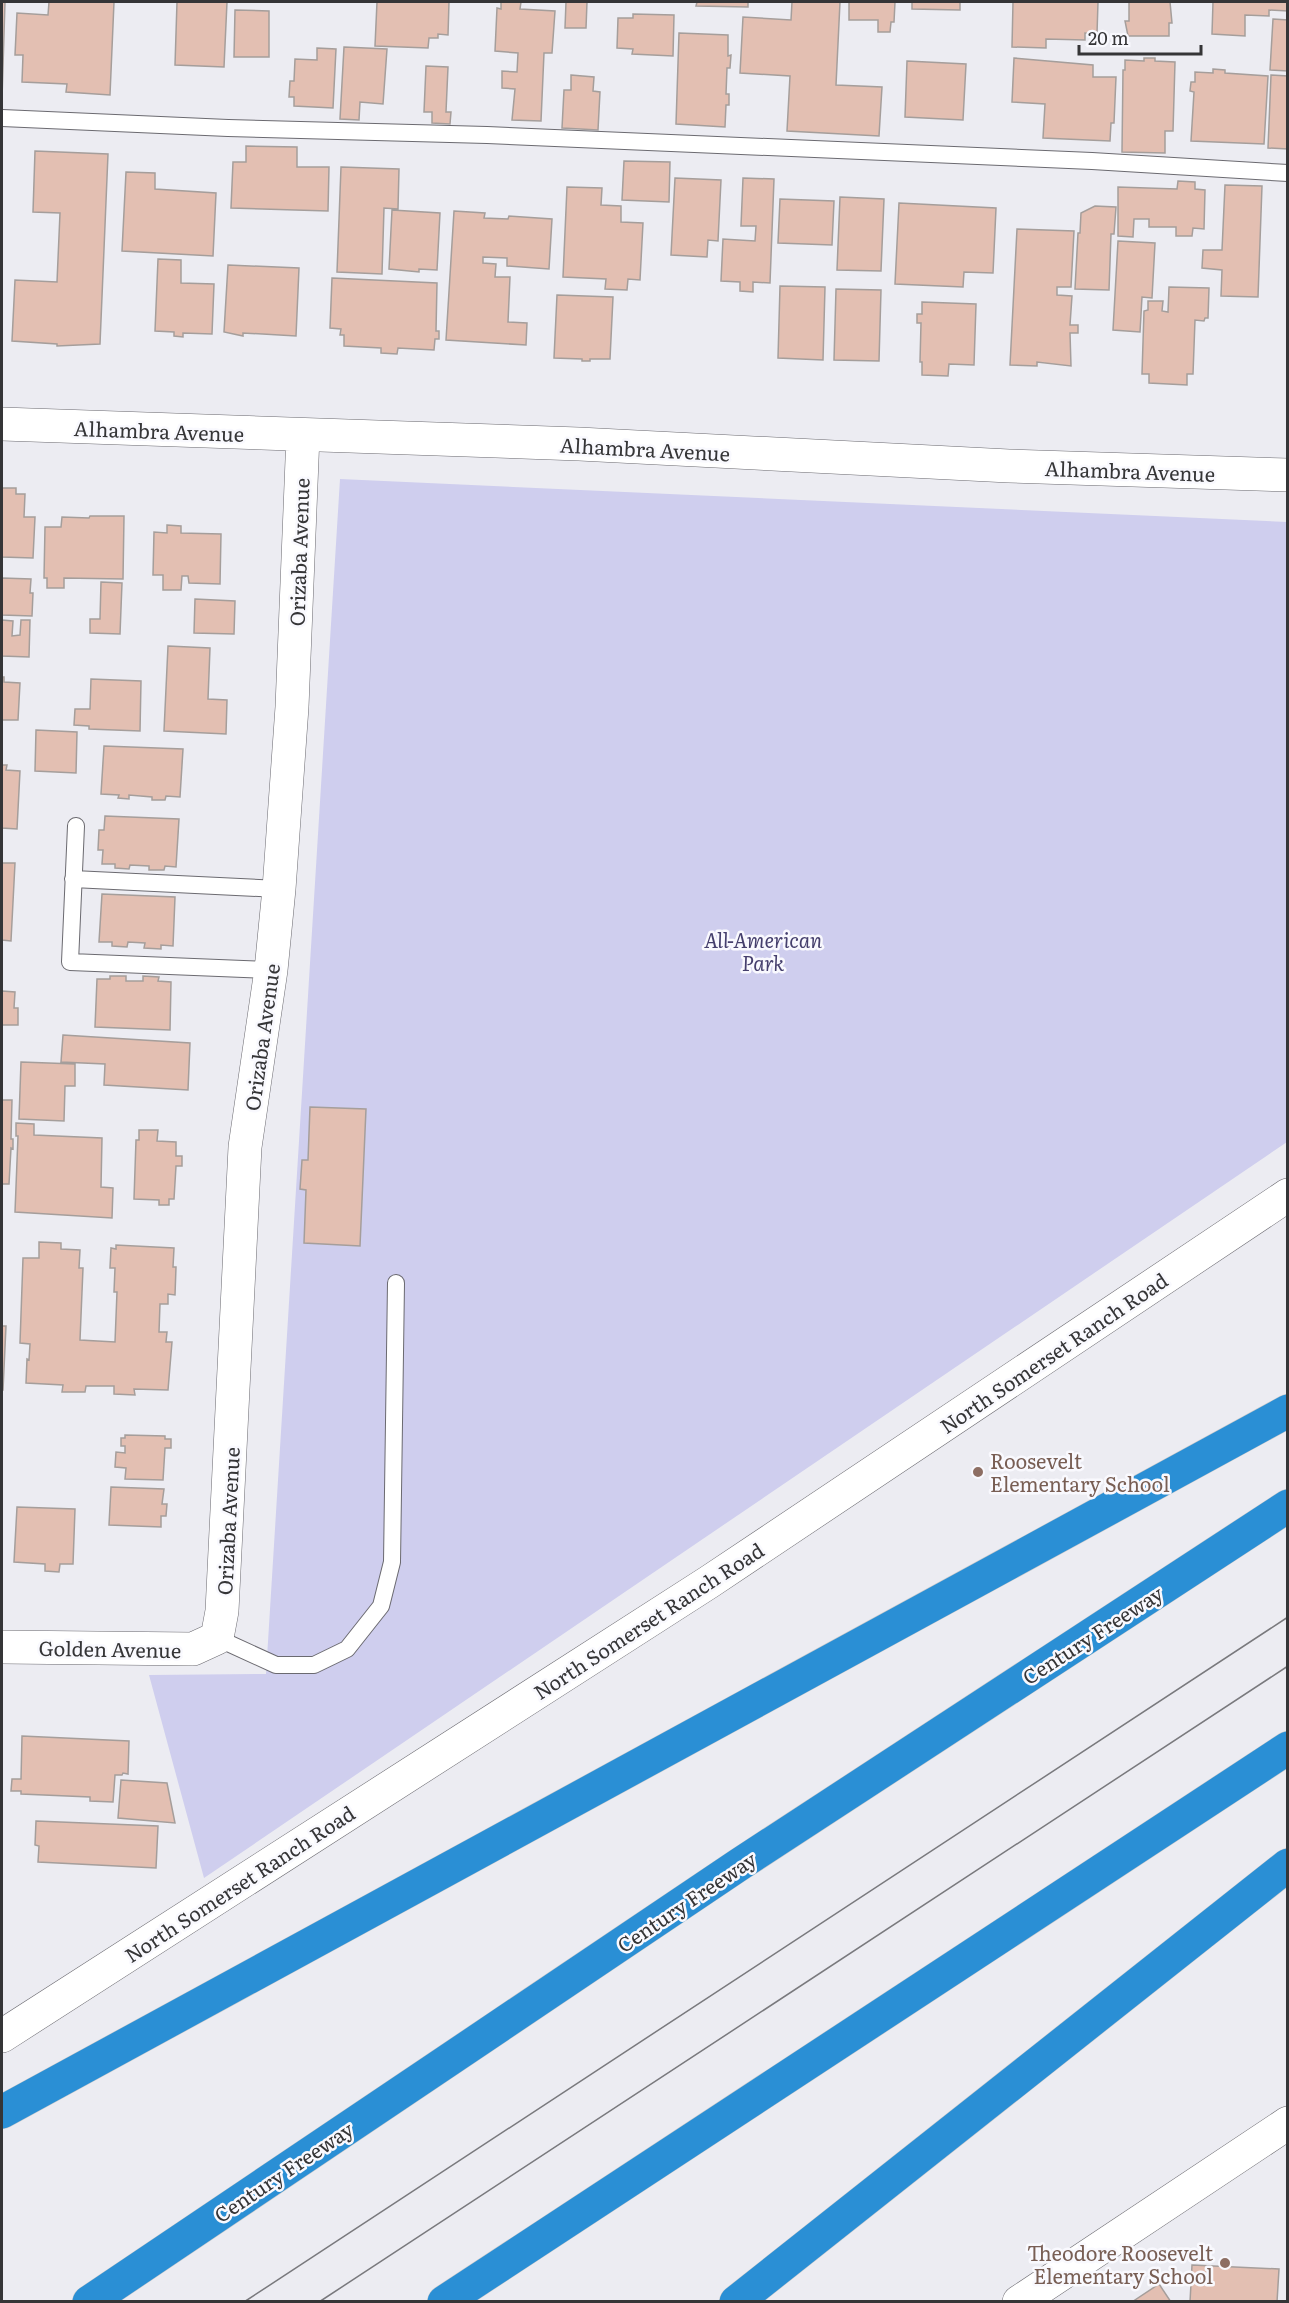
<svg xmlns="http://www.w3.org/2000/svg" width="1289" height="2303" font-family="Literata,serif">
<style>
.green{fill:#cfceee}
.building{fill:#e3bfb2;stroke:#a59e9b;stroke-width:1.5}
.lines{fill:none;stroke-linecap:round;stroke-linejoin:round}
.service-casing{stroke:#6b6a70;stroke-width:18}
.minor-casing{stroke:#6b6a70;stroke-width:34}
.tertiary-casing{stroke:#6b6a70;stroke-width:34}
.motorway-casing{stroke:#cacacb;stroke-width:34}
.service{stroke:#fff;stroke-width:16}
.minor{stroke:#fff;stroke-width:33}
.tertiary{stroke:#fff;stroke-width:33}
.motorway{stroke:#2a8fd5;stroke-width:33}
.tram{stroke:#79797d;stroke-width:1.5}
.education-dot{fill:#8d6e63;stroke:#f9f9fe;stroke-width:2}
.labels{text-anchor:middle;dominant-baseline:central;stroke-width:5;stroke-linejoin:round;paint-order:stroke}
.street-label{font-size:20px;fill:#353537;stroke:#f9f9fe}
.park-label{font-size:20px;font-style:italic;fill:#453f6d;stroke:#f9f9fe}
.education-label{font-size:20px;fill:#785e54;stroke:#f9f9fe;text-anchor:start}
</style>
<rect width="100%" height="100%" fill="#ececf2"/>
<path class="green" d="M 340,479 L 1287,522 L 1287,1142 L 204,1878 L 149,1675 L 266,1674 Z"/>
<path class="building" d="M 2,2 L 5,2 L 2,99 Z
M 49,2 L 114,2 L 110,95 L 66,92 L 67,84 L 22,82 L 23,55 L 15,55 L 17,13 L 48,15 Z
M 177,2 L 227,2 L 224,67 L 175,65 Z
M 377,2 L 449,2 L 448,35 L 438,34 L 438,38 L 429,38 L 428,48 L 375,46 Z
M 501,2 L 521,2 L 520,9 L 555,11 L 552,53 L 544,53 L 541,121 L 512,120 L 515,89 L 502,88 L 502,71 L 517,72 L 518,53 L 495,51 L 497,8 L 501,9 Z
M 566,2 L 587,2 L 586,28 L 565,28 Z
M 697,2 L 748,2 L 748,7 L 696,6 Z
M 792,2 L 840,2 L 836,85 L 882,87 L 879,136 L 787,131 L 790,76 L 740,73 L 743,17 L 791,20 Z
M 849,2 L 895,2 L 894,22 L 891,22 L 890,32 L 878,32 L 878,20 L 849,20 Z
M 912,2 L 960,2 L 960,10 L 912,9 Z
M 1013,2 L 1098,2 L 1097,34 L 1085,33 L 1085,40 L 1046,39 L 1046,48 L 1012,47 Z
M 1129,2 L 1170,2 L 1172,23 L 1169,23 L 1169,36 L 1128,36 L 1125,21 L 1129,21 Z
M 1213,2 L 1288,2 L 1288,11 L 1269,10 L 1269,16 L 1245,15 L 1245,36 L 1212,34 Z
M 235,10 L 269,11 L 269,57 L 234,57 Z
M 633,14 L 674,15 L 673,56 L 632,54 L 633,49 L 617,48 L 618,18 L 633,18 Z
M 1273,19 L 1288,20 L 1288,71 L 1270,70 Z
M 679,33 L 728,35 L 728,56 L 731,55 L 730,68 L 727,68 L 726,94 L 729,94 L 729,105 L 726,105 L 725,127 L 676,124 Z
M 344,47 L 387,49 L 383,104 L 360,102 L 359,120 L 340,119 Z
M 317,48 L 336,49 L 333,108 L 294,106 L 294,97 L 289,97 L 290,81 L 294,81 L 295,59 L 317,60 Z
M 1014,58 L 1093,65 L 1093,77 L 1116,77 L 1114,123 L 1111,123 L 1110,141 L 1043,138 L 1045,104 L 1012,102 Z
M 1144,58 L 1155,58 L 1155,61 L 1175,62 L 1173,131 L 1165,131 L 1165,153 L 1122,152 L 1123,70 L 1125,70 L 1125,60 L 1144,61 Z
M 907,61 L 966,64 L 963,120 L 905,117 Z
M 426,66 L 448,67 L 446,112 L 451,112 L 450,124 L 432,123 L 432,112 L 424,112 Z
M 1213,69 L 1225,70 L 1225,73 L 1268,76 L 1264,144 L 1191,141 L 1194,92 L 1190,91 L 1191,82 L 1195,82 L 1195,72 L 1213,73 Z
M 571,75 L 594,77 L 593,91 L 600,92 L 598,130 L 562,128 L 564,90 L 571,90 Z
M 1271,75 L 1288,76 L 1288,149 L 1268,148 Z
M 246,146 L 297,147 L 297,167 L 329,167 L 328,211 L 231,208 L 233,162 L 246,162 Z
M 35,151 L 108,154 L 100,344 L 57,346 L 57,344 L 12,341 L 15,280 L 57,282 L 60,213 L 33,212 Z
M 624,161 L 670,162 L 669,202 L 622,200 Z
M 341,167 L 399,169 L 398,209 L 384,208 L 382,274 L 337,272 Z
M 126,172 L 155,173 L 155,189 L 216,193 L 213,256 L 122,251 Z
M 675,178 L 721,180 L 718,241 L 708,240 L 707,257 L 671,255 Z
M 743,178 L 774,179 L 770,283 L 753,282 L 753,292 L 740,291 L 740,282 L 721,281 L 723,239 L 755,241 L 756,226 L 741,226 Z
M 1178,181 L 1195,182 L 1195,189 L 1205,190 L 1204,229 L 1193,228 L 1192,236 L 1176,236 L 1176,227 L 1149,227 L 1149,219 L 1134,219 L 1133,237 L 1118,236 L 1118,187 L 1177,189 Z
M 1225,185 L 1262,186 L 1258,297 L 1221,296 L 1222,270 L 1202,268 L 1203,250 L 1222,250 Z
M 567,187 L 602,188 L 601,205 L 621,206 L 621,222 L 643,223 L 640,280 L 628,279 L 627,290 L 605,289 L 606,279 L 563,277 Z
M 840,197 L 884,199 L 881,271 L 837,270 Z
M 780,199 L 834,201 L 832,245 L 778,243 Z
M 899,203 L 996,208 L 993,273 L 964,272 L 963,287 L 895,284 Z
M 1095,206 L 1116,207 L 1114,234 L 1111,234 L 1109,290 L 1075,289 L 1078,233 L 1080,233 L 1081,213 Z
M 392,210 L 440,213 L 437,270 L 419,269 L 419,272 L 389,269 Z
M 454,211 L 485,213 L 484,218 L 508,219 L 509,216 L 552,219 L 549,269 L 507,266 L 507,258 L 483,257 L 483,263 L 496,264 L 495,277 L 510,277 L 508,322 L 527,323 L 526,345 L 446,340 Z
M 1017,229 L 1074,231 L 1071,287 L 1057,287 L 1057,295 L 1072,296 L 1070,325 L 1078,325 L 1078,333 L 1070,333 L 1071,366 L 1037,362 L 1037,366 L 1010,365 Z
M 1118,241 L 1155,243 L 1152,298 L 1142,297 L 1140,332 L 1113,330 Z
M 158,259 L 181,260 L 181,283 L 214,284 L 212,334 L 183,333 L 183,337 L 174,336 L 174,332 L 155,331 Z
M 228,265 L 299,268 L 296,336 L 243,333 L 243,336 L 224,332 Z
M 332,278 L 437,283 L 436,331 L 439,331 L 439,339 L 435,339 L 434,350 L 398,348 L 397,354 L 381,353 L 381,348 L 344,346 L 344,335 L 340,335 L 341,329 L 330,328 Z
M 780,286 L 825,287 L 823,360 L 778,358 Z
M 1169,287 L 1209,288 L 1208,318 L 1205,318 L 1204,321 L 1195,320 L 1193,374 L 1187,374 L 1187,385 L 1149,383 L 1149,374 L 1142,374 L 1144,311 L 1148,310 L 1148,301 L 1163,301 L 1162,311 L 1168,312 Z
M 836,289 L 881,290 L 879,361 L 834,360 Z
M 557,295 L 613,297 L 610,359 L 590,359 L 590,361 L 582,361 L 582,359 L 554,358 Z
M 922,302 L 976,304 L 974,365 L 949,364 L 948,376 L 922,375 L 922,362 L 920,362 L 921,323 L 917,323 L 917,314 L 922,314 Z
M 2,488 L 16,488 L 16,494 L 25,494 L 24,517 L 35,517 L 33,558 L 2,557 Z
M 90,516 L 124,516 L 123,579 L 64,578 L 64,588 L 47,588 L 47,578 L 44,578 L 45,527 L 61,527 L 62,517 L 89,518 Z
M 167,525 L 181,526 L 181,533 L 221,534 L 220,584 L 189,583 L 188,576 L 182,576 L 181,590 L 163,590 L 163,575 L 153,575 L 154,532 L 167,533 Z
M 2,578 L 31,579 L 30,593 L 33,593 L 32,616 L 2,615 Z
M 101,582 L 122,583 L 120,634 L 90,633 L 90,619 L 100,619 Z
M 195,599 L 235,601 L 234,634 L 194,633 Z
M 2,620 L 13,621 L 12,636 L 20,635 L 21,620 L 30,620 L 29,657 L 2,656 Z
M 168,646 L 210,648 L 208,699 L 227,700 L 226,734 L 164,731 Z
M 2,677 L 4,677 L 4,682 L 20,683 L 18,720 L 2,720 L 2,741 Z
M 91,679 L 141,681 L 140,731 L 89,729 L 89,726 L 74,725 L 75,709 L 90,709 Z
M 36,730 L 77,732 L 76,773 L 35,771 Z
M 104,746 L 183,749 L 180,797 L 166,796 L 165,800 L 152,800 L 152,797 L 129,795 L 129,799 L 118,798 L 119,795 L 101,794 Z
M 2,765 L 7,765 L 6,770 L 20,771 L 17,829 L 2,828 Z
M 105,816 L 179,819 L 176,867 L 165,866 L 164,870 L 149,870 L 149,866 L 130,865 L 129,869 L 115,868 L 115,864 L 102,864 L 103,850 L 98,850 L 99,830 L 104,830 Z
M 2,863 L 15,863 L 11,941 L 2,940 Z
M 102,894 L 175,897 L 173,946 L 161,945 L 161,949 L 144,948 L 145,943 L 128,942 L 127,947 L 112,946 L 112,942 L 99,942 Z
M 110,976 L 126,976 L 126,981 L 143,981 L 143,976 L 159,977 L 158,981 L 171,982 L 170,1030 L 95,1027 L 97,979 L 110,979 Z
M 2,991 L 15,992 L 14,1008 L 18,1008 L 18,1025 L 2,1025 Z
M 63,1035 L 190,1043 L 188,1090 L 104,1085 L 105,1064 L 61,1062 Z
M 21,1062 L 75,1064 L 75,1086 L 65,1086 L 64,1121 L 19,1119 Z
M 2,1100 L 12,1100 L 11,1139 L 13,1139 L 13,1149 L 11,1148 L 9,1184 L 2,1184 Z
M 310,1107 L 366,1109 L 360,1246 L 304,1243 L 306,1190 L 300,1189 L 302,1160 L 308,1160 Z
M 16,1123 L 34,1124 L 34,1135 L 102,1138 L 101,1187 L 113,1188 L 112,1218 L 15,1212 L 18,1136 L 16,1136 Z
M 139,1130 L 158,1130 L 157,1141 L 176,1142 L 176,1156 L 182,1156 L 182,1166 L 176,1166 L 174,1199 L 169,1199 L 169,1205 L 159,1205 L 159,1200 L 134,1199 L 136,1140 L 139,1140 Z
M 39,1242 L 61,1243 L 61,1249 L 80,1250 L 79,1268 L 83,1268 L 80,1340 L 115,1342 L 117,1292 L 114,1292 L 115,1268 L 110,1268 L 111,1248 L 116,1249 L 116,1245 L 174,1248 L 173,1267 L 176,1267 L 175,1295 L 168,1294 L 168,1304 L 160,1304 L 159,1332 L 167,1332 L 166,1342 L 172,1342 L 168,1390 L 134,1389 L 135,1395 L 114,1394 L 114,1386 L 86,1386 L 85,1392 L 62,1392 L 63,1385 L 26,1383 L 27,1359 L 29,1360 L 30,1344 L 20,1343 L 23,1258 L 39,1258 Z
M 2,1326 L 6,1326 L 3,1390 L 2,1390 Z
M 125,1435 L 165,1436 L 165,1439 L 171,1439 L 171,1448 L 165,1448 L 163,1480 L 125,1479 L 126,1468 L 115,1467 L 116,1452 L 125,1453 L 125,1446 L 121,1446 L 121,1438 L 125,1438 Z
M 111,1487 L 164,1489 L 162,1504 L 167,1504 L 166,1516 L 161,1516 L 161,1527 L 109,1525 Z
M 17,1507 L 75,1509 L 73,1564 L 60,1564 L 59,1572 L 45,1571 L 45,1564 L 14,1562 Z
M 22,1736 L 129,1741 L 128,1774 L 123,1773 L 122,1775 L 115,1775 L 113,1802 L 90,1801 L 90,1797 L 21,1794 L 21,1791 L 11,1791 L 12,1779 L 21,1779 Z
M 121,1780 L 167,1783 L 175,1823 L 118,1818 Z
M 36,1821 L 158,1826 L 156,1868 L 38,1862 L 39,1846 L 35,1845 Z
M 1192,2265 L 1279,2269 L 1277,2302 L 1190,2302 Z
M 1159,2284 L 1171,2302 L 1132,2302 Z"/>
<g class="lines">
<g class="service-casing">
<path id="service" d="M 2,118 L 228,128 L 487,135 L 1092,161 L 1288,173
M 76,826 L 70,962 L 271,970
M 73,879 L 279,889
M 217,1638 L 276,1665 L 314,1665 L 347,1649 L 381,1606 L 392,1562 L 396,1283"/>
</g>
<g class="minor-casing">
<path id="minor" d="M 2,424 L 579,444 L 1009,466 L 1288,475
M 2,1647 L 193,1649 L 217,1638 L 222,1611 L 245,1147 L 271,970 L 279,889 L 292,707 L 303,435"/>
</g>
<g class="tertiary-casing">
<path id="tertiary" d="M 2,2036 L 709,1582 L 1288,1195
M 1019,2302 L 1288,2123"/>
</g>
<g class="motorway-casing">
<path id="motorway" d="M 2,2112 L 1288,1411
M 89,2302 L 740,1864 L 1288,1506
M 444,2302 L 1288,1748
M 736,2302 L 1288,1865"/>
</g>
<use href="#service" class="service"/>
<use href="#minor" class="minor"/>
<use href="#tertiary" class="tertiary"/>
<use href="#motorway" class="motorway"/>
<path class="tram" d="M 244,2302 L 1288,1617
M 319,2302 L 1288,1666"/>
</g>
<g class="education-dot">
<circle cx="978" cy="1472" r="6"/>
<circle cx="1225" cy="2263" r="6"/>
</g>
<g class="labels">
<g class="street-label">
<text transform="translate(159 430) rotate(2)">Alhambra Avenue</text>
<text transform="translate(645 448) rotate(3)">Alhambra Avenue</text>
<text transform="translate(1130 470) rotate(2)">Alhambra Avenue</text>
<text transform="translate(298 552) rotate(-88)">Orizaba Avenue</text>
<text transform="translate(261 1037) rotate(-82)">Orizaba Avenue</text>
<text transform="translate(1053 1352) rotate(-34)">North Somerset Ranch Road</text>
<text transform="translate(227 1521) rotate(-87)">Orizaba Avenue</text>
<text transform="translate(648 1620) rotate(-33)">North Somerset Ranch Road</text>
<text transform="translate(1092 1634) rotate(-33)">Century Freeway</text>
<text transform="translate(110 1648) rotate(1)">Golden Avenue</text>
<text transform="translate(239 1883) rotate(-33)">North Somerset Ranch Road</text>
<text transform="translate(686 1901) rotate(-34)">Century Freeway</text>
<text transform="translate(283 2171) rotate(-34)">Century Freeway</text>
</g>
<g class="park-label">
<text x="763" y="939">All-American<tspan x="763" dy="23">Park</tspan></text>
</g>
<g class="education-label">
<text x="990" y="1460">Roosevelt<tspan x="990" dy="23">Elementary School</tspan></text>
<text x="1213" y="2252" text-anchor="end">Theodore Roosevelt<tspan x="1213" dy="23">Elementary School</tspan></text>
</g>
</g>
<rect width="1289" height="2303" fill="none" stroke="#353537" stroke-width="6"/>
<path d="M1079 45v9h122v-9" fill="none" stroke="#353537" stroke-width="3"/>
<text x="1088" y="45" font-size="18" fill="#353537" stroke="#f9f9fe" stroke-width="4.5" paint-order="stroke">20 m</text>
</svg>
